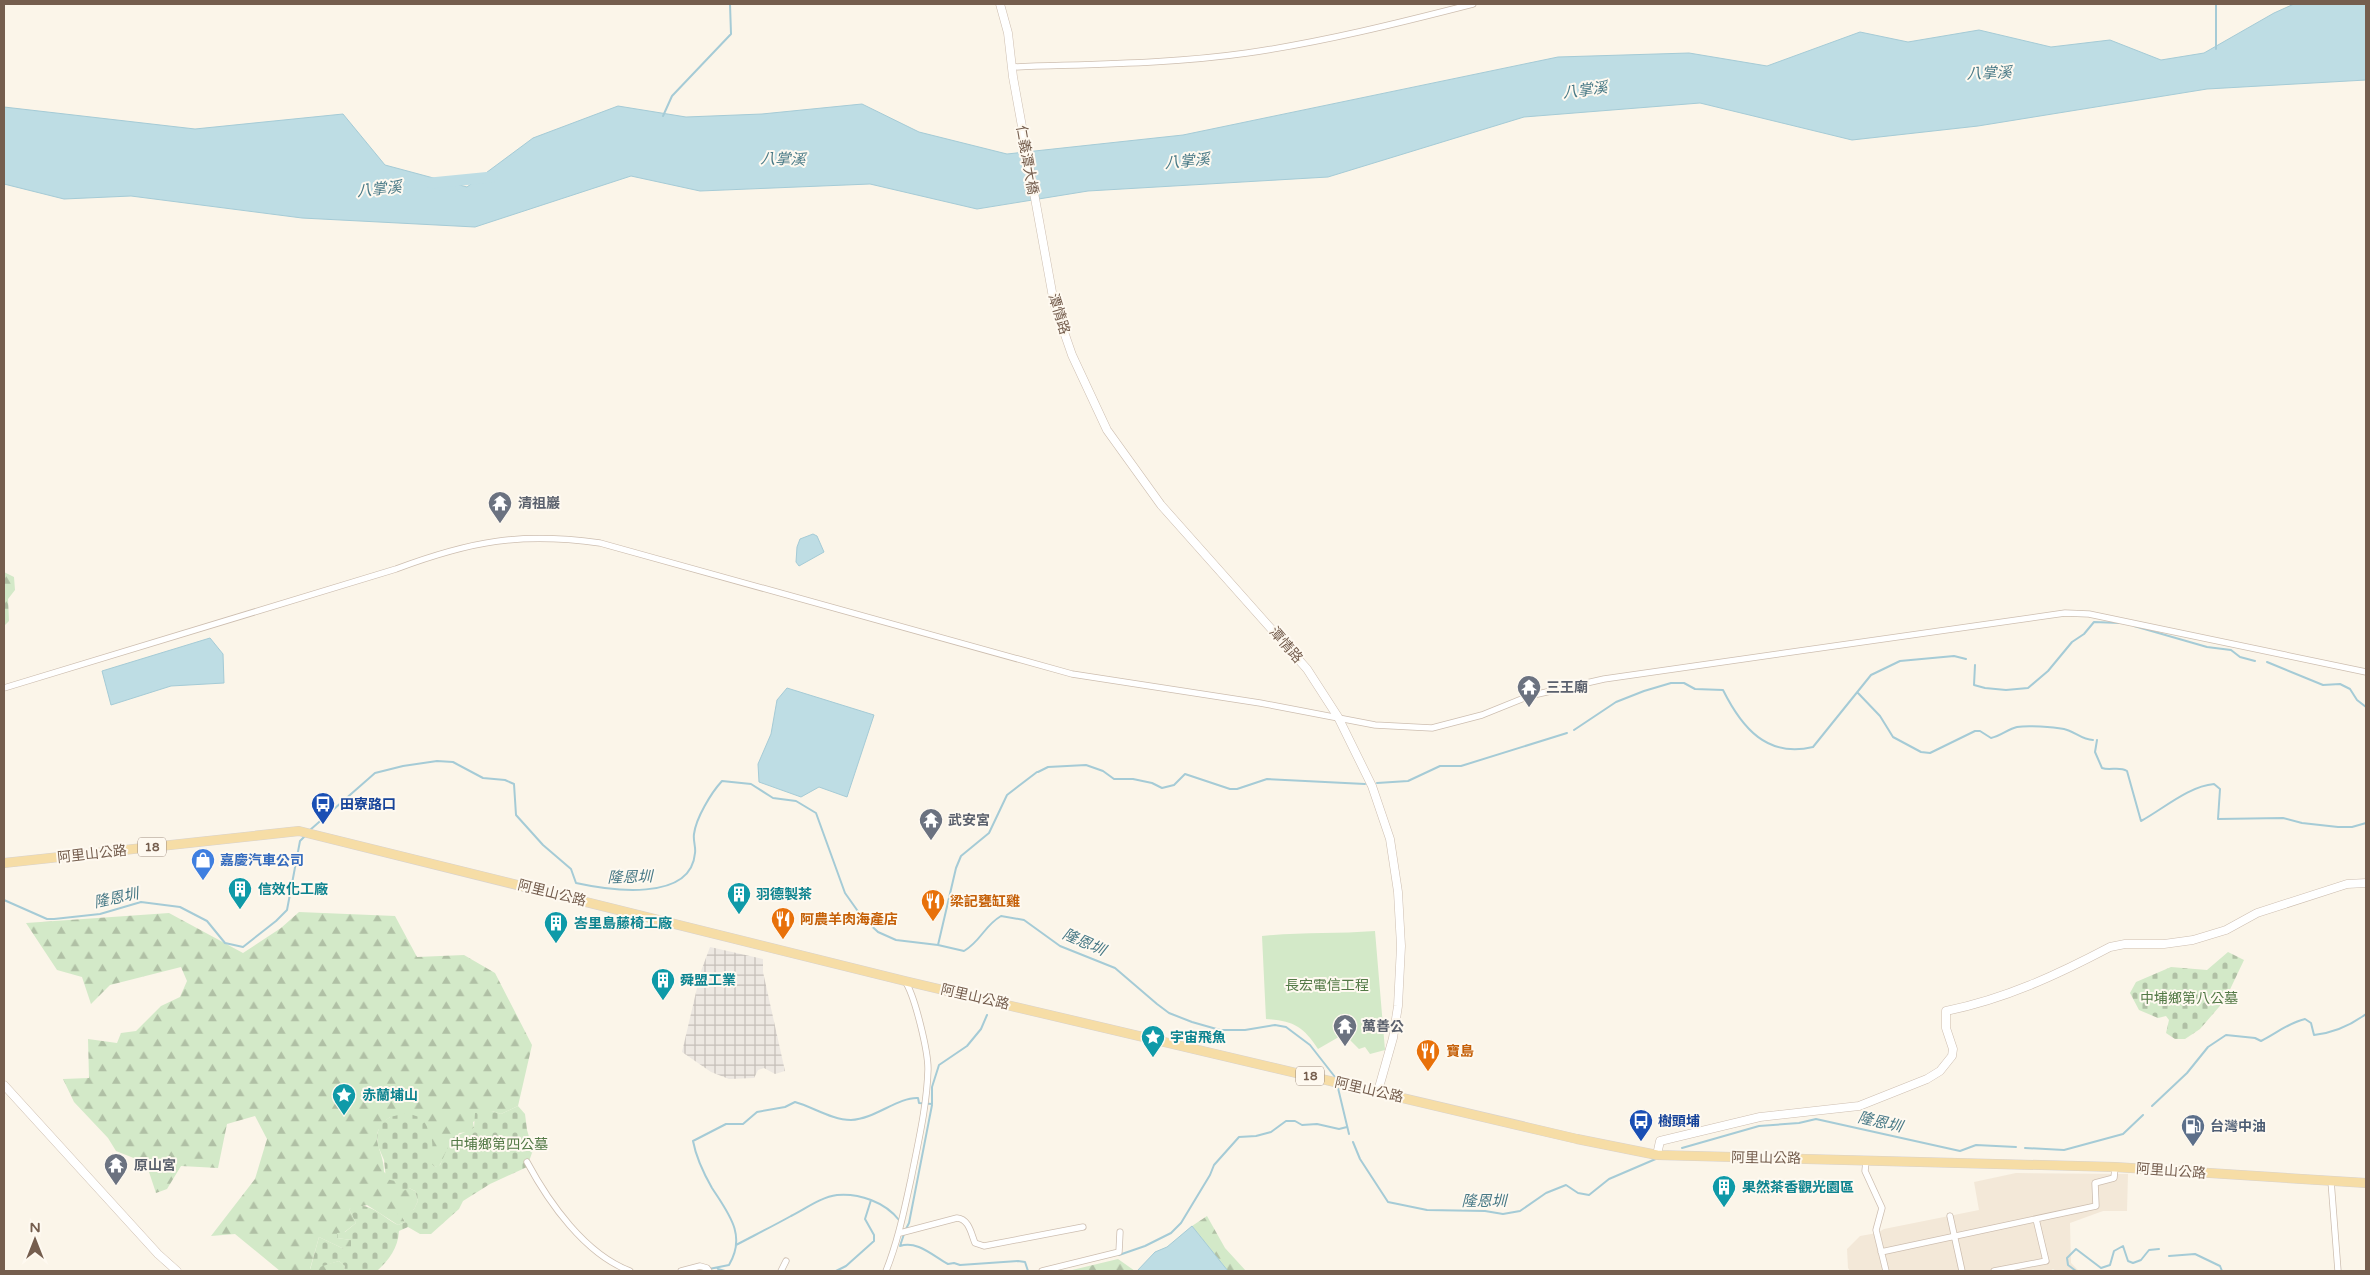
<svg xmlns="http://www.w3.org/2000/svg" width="2370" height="1275" font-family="'Varela Round','Noto Sans TC',sans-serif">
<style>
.residential{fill:#f3e8d8}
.industrial{fill:url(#industrial-grid)}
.forest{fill:url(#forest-firs)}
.cemetery{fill:url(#cemetery-stones)}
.green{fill:#d3e9c8}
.water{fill:#bedde4;stroke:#a5cbd6}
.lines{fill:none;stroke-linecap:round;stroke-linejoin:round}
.stream{stroke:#a5cbd6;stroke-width:2}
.river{stroke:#bedde4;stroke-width:11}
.minor-casing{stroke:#cdbeb0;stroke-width:7}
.tertiary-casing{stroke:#cdbeb0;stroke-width:9}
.primary-casing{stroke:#d8d2cd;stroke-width:10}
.minor{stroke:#fff;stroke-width:5.5}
.tertiary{stroke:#fff;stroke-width:8}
.primary{stroke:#f6dda6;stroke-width:9}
.labels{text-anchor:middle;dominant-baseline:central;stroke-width:4;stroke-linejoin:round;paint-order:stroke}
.shield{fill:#fef9f0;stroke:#9e8c7f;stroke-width:1}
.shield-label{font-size:12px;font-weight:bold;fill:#755e4e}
.street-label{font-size:14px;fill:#755e4e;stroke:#fef9f0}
.worship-label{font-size:14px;font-weight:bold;fill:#5b616d;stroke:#fef9f0;text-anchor:start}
.transit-label{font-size:14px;font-weight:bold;fill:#164399;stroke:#fef9f0;text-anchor:start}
.shop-label{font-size:14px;font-weight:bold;fill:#366cbe;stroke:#fef9f0;text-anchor:start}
.culture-label{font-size:14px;font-weight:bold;fill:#0d838f;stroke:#fef9f0;text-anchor:start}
.food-label{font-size:14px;font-weight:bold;fill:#c56008;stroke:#fef9f0;text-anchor:start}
.park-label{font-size:14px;fill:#537946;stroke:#fef9f0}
.service-label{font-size:14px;font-weight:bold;fill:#4e5e75;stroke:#fef9f0;text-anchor:start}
.water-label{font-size:15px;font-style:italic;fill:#487986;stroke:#fef9f0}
</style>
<defs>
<pattern id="industrial-grid" width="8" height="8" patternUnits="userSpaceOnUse" patternTransform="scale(1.25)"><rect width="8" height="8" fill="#ede8e2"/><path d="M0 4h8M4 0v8" fill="none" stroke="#c5bfb9"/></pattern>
<pattern id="forest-firs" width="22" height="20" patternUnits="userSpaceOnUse" patternTransform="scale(1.25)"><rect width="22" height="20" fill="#d3e9c8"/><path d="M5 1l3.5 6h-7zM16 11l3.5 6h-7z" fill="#b0c0a5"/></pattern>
<pattern id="cemetery-stones" width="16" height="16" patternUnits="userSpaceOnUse" patternTransform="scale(1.25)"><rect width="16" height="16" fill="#d3e9c8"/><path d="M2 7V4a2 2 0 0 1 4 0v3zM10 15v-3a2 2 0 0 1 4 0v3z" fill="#b0c0a5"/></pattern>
</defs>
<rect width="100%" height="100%" fill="#fbf5e9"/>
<path class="residential" d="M 2016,1173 L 2128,1174 L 2127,1211 L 2103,1211 L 2070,1223 L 2071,1263 L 2079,1271 L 2056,1271 L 2053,1269 L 2050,1271 L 1850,1271 L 1848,1268 L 1847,1249 L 1860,1236 L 1877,1233 L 1884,1229 L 1979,1210 L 1974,1182 Z"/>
<path class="industrial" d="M 710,947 L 763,959 L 763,972 L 785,1071 L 775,1074 L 764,1068 L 758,1070 L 754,1078 L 729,1079 L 711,1072 L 682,1052 L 701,971 Z"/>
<path class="forest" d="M 4,572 L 14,577 L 15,590 L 8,599 L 9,621 L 4,626 Z
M 299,912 L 395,916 L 417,957 L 464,955 L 495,973 L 532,1045 L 518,1106 L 501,1114 L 492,1111 L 473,1122 L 474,1128 L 468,1132 L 459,1133 L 439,1166 L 434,1167 L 390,1117 C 365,1135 384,1149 384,1172 L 395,1181 L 415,1191 L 418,1201 L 414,1209 L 403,1218 L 405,1222 L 398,1225 L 367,1205 L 349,1209 L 356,1223 L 337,1238 L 351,1240 L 351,1250 L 344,1249 L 319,1237 L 310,1269 L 339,1261 L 345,1266 L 344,1271 L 280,1271 L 235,1234 L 211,1236 L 255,1179 L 267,1139 L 255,1116 L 227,1124 L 218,1168 L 181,1166 L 167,1189 L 156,1193 L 146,1163 L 116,1151 L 108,1138 L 74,1102 L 63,1079 L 89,1078 L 88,1039 L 117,1043 L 121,1033 L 136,1031 L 161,1006 L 180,997 L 187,981 L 181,967 L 110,985 L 91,1004 L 82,977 L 57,970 L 26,923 L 169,913 L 243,953 L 281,928 Z
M 1207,1216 L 1225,1248 L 1246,1271 L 1228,1271 L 1192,1226 Z
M 1118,1259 L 1135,1271 L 1072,1270 Z"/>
<path class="cemetery" d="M 2228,952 L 2244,960 L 2225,1000 L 2200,1029 L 2185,1039 L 2175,1039 L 2166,1033 L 2169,1020 L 2166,1016 L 2158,1018 L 2139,1010 L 2130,993 L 2136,982 L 2171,967 L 2207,970 Z
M 518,1106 L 525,1114 L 527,1130 L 533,1150 L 527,1167 L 490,1184 L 463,1201 L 459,1209 L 431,1234 L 420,1234 L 408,1227 L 399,1231 C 398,1248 389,1260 377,1271 L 344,1271 L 345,1266 L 339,1261 L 310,1270 L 319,1237 L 344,1249 L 351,1249 L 351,1240 L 337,1238 L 337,1233 L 345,1232 L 356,1223 L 349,1209 C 367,1198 382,1217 398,1225 L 405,1222 L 403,1218 L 398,1215 L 397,1209 L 405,1209 L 409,1212 L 414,1209 L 418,1201 L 415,1191 L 409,1188 L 403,1191 L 395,1181 L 386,1179 L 384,1160 L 378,1146 L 377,1135 L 380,1124 L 390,1117 L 407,1113 L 422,1118 C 432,1135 435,1141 430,1161 L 434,1167 L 440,1165 L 452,1138 L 474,1128 L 475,1113 L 492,1111 L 501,1114 Z"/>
<path class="green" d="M 1375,931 L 1385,1050 L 1370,1054 L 1365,1047 L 1359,1049 L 1346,1036 L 1337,1038 L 1318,1049 C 1303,1026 1293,1021 1266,1019 L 1262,936 C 1300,932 1337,934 1375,931 Z"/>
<path class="water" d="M 2294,4 L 2366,4 L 2366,80 L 2207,89 L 1978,126 L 1852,140 L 1700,103 L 1524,117 L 1328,177 L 1088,191 L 977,209 L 870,184 L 700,191 L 631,176 L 475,227 L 302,218 L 131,196 L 64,199 L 4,184 L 4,107 L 195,129 L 343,114 L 385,165 L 467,187 L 533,138 L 618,106 L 686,117 L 762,114 L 862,104 L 919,132 L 1007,154 L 1183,135 L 1558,57 L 1689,53 L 1767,66 L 1860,32 L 1908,42 L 1979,30 L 2051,47 L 2110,40 L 2161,60 L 2204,53 L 2274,13 Z
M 813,534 L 817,536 L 824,552 L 799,566 L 796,562 L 797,547 L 800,539 Z
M 210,638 L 223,654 L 224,683 L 171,686 L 111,705 L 102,671 Z
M 787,688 L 874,715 L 847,797 L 819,787 L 801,797 L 759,782 L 758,764 L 771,734 L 777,700 Z
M 1192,1226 L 1228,1271 L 1137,1271 L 1155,1252 L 1167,1247 Z"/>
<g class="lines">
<path class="stream" d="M 2216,49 L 2216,4
M 663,116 L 672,96 L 731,34 L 730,4
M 2134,626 L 2207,647 L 2231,650 L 2240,657 L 2255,661
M 2267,662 L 2323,685 L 2340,684 L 2350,689 L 2357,700 L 2366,707
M 1975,665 L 1974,685 L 1985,688 L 2006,690 L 2028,688 L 2048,671 L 2072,642 L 2084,634 L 2094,622 L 2120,623
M 1858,693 L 1880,716 L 1893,737 L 1921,752 L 1930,753 L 1975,731 L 1980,731 L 1991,738 C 2001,736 2008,729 2017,727 C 2028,725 2053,727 2064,729 C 2074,731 2082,740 2093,740
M 1574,730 L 1616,702 L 1644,691 L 1671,683 L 1684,683 L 1695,689 L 1723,690 C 1742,728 1767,758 1813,747 L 1871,675 L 1900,661 L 1954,656 L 1966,659
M 2097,740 L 2095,752 L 2102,768 C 2110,771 2119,766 2127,771 L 2141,821 C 2163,809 2189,786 2214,784 L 2220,789 L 2218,819 L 2283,818 L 2302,823 L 2338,827 L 2352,827 L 2366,823
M 1038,772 L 1048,767 L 1086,765 L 1103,771 L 1114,779 L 1133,779 L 1152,783 L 1162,788 L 1174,785 L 1185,774 L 1230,789 L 1237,789 L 1267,779 L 1365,784
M 1377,783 L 1408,781 L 1440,766 L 1461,766 L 1567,733
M 310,830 L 375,773 L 403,766 L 437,761 L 453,762 L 483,778 L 505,780 L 514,784 L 516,815 L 543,845 L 571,869 L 576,883 C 608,890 691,903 695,853 C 696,847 693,841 694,834 C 696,818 711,793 722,781 L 751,784 L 773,798 L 796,801 L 816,813 L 845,893 L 862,917 L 878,932 L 896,940 L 938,945 L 964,951 C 981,941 984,926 1001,916 L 1024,920 L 1060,946 L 1115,968 L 1157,1004 L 1169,1013 L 1192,1022 L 1220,1030 L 1245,1030 L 1275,1025 L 1286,1027 L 1310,1045 L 1335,1077
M 4,900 L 47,919 L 54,919 L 100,914 L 141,902 L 180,907 L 207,921 L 225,943 L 243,947 L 276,921 L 287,910 L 300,841 L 305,836
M 938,945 L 956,868 L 961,856 L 989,833 L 1007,795 L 1037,772
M 1338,1088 L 1349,1134
M 2152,1106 L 2187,1073 L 2208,1047 L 2226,1035 L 2255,1038 L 2261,1041 C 2277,1033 2288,1023 2305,1019 L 2311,1023 L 2314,1035 C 2332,1033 2351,1025 2366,1014
M 1353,1142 L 1360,1159 L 1388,1202 L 1427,1210 L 1485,1211 L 1503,1214 L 1520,1211 L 1546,1193 L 1566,1185 L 1578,1193 L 1589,1195 L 1609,1179 L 1658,1158
M 1682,1148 L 1759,1126 L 1799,1123 L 1816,1119 L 1960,1151 L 1976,1145 L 2016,1147
M 2025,1148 L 2064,1150 L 2123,1134 L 2143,1115
M 906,1229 L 909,1223 L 932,1105
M 904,1234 L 900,1246 C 917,1240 933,1256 948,1264 L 954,1263 L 960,1265 L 1018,1261 L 1025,1262 L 1028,1271
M 736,1245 C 755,1235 773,1226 791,1216 C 805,1209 821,1197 837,1195 C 859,1193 885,1202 899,1220
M 1119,1255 L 1145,1246 L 1171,1233 L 1181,1223 L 1210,1175 L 1214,1165 L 1239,1137 L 1256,1136 L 1271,1132 L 1286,1121 L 1295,1121 L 1302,1125 L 1317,1124 L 1339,1129 L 1347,1127
M 2169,1256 L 2195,1254 L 2220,1266 L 2222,1271
M 709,1269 L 729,1265 C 747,1235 728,1213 712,1188 C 704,1174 696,1157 693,1141 L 726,1124 L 743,1124 L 757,1112 L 785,1107 L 795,1102 C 813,1107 832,1120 851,1120 C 875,1119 898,1097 918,1098 L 919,1103 L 932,1104 L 932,1087 L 939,1065 L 967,1046 L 981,1029 L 987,1015
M 718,1269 L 725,1271
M 836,1271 L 846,1266 L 874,1241 L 874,1235 L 865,1219 L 871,1200
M 2046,1271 L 2047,1271
M 2076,1271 L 2068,1265 L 2067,1258 L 2076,1249 L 2101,1268 L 2110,1265 L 2114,1251 L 2123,1246 L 2128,1261 L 2133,1263 L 2141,1260 L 2149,1250 L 2159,1249"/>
<path class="river" d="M 431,183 L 492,177"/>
<g class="minor-casing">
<path id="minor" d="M 1013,67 C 1090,64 1170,64 1247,53 C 1323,42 1399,23 1473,4
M 4,688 L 396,569 C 471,541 520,532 600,543 L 1072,674 L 1260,703 L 1375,725 L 1432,728 L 1482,715 L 1529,696 L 1604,679 L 2065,613 L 2089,614 L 2366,672
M 1866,1161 L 1865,1171 L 1882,1208 L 1876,1230 L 1886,1271
M 527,1162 C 549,1203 585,1254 630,1271
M 2331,1181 L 2338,1271
M 1950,1216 L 1962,1271
M 900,1233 L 957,1218 C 969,1219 971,1233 975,1243 L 984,1246 L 1083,1227
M 1881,1252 L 2096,1206 L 2095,1183 L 2114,1178 L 2115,1167
M 681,1271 L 700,1266 L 707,1268 L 709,1271
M 781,1271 L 786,1261
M 886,1271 C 898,1241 904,1211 911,1179 C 918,1143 927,1106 928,1069 C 928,1051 915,996 905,981
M 1042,1271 L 1119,1252 L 1120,1232
M 1994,1271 L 2046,1261 L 2036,1219"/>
</g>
<g class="tertiary-casing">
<path id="tertiary" d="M 1000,4 L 1008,33 L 1013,77 L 1054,303 L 1072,355 L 1107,430 L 1161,505 L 1307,669 L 1338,717 L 1372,786 L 1390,839 L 1398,892 L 1401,946 L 1398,1006 L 1393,1038 L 1378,1091
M 4,1085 L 158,1254 L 177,1271
M 1657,1155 L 1660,1141 L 1760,1117 L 1859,1106 L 1927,1079 L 1940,1071 L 1952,1056 L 1953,1049 L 1946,1028 L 1946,1011 C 2005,999 2057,975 2110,947 L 2125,944 L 2164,944 L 2193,940 L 2226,930 L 2257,913 L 2347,884 L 2366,883"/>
</g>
<g class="primary-casing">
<path id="primary" d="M 4,863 L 299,831 L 905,981 L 1577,1139 L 1657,1155 L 2115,1167 L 2366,1183"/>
</g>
<use href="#minor" class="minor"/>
<use href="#tertiary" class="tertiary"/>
<use href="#primary" class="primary"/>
</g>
<defs>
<g id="temple-pin" transform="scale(1.25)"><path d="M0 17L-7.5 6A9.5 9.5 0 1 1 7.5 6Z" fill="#6b7280" stroke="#fef9f0"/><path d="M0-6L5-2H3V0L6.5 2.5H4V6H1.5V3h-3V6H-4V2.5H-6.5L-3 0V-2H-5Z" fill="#fff"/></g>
<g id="bus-pin" transform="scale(1.25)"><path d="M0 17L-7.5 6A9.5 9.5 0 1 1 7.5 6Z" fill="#1a4fb4" stroke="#fef9f0"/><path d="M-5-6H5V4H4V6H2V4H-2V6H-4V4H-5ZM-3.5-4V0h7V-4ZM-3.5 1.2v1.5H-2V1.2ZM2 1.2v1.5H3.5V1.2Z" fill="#fff"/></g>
<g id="shop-pin" transform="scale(1.25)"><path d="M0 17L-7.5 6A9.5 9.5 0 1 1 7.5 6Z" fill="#3f7fe0" stroke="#fef9f0"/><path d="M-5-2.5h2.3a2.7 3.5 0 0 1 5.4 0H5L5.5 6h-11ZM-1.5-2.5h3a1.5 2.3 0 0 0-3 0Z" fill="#fff"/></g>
<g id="building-pin" transform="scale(1.25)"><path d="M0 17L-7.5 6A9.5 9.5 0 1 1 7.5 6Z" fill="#0f9aa8" stroke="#fef9f0"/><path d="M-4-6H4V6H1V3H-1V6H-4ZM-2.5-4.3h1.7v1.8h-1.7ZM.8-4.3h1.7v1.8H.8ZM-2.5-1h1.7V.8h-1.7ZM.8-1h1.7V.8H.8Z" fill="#fff"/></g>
<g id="restaurant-pin" transform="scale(1.25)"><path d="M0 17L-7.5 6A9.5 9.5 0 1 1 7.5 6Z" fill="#e8710a" stroke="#fef9f0"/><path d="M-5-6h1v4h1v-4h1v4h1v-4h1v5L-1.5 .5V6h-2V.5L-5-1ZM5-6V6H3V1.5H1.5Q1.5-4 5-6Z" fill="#fff"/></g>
<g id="sight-pin" transform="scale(1.25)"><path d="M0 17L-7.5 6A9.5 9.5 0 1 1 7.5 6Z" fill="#0f9aa8" stroke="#fef9f0"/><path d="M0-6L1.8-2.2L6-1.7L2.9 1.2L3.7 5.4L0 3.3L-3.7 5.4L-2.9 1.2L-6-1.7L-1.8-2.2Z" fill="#fff"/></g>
<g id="fuel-pin" transform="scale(1.25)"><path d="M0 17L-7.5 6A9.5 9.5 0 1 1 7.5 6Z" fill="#5c6f8a" stroke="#fef9f0"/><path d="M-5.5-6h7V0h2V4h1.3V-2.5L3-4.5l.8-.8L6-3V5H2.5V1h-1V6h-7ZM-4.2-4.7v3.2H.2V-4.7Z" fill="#fff"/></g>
</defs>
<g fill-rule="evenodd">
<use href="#temple-pin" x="500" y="503"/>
<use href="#temple-pin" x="1529" y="687"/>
<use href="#bus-pin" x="323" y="804"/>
<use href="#temple-pin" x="931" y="820"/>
<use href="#shop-pin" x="203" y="860"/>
<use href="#building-pin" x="240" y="889"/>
<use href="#building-pin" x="739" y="894"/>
<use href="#restaurant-pin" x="933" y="901"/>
<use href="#restaurant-pin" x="783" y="919"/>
<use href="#building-pin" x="556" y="923"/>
<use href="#building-pin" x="663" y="980"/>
<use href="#temple-pin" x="1345" y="1026"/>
<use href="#sight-pin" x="1153" y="1037"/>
<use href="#restaurant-pin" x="1428" y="1051"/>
<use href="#sight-pin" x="344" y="1095"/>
<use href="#bus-pin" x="1641" y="1121"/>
<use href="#fuel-pin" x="2193" y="1126"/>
<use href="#temple-pin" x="116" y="1165"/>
<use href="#building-pin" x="1724" y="1187"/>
</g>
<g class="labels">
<g class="shield">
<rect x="138" y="837.5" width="28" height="19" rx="4"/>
<rect x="1296" y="1066.5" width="28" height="19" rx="4"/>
</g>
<g class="shield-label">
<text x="152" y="847">18</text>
<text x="1310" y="1076">18</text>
</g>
<g class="street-label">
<text transform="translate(1027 160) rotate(80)">仁義潭大橋</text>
<text transform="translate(1059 314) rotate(73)">潭情路</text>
<text transform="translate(1286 645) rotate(49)">潭情路</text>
<text transform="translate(92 854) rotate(-6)">阿里山公路</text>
<text transform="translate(552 893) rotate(14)">阿里山公路</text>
<text transform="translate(975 997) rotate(13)">阿里山公路</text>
<text transform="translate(1369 1090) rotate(13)">阿里山公路</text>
<text transform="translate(1766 1158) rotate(1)">阿里山公路</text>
<text transform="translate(2171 1171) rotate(4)">阿里山公路</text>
</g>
<g class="worship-label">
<text x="518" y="503">清祖巖</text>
<text x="1546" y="687">三王廟</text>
<text x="948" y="820">武安宮</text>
<text x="1362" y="1026">萬善公</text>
<text x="134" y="1165">原山宮</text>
</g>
<g class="transit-label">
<text x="340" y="804">田寮路口</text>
<text x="1658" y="1121">樹頭埔</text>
</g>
<g class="shop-label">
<text x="220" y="860">嘉慶汽車公司</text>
</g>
<g class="culture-label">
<text x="258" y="889">信效化工廠</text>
<text x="756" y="894">羽德製茶</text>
<text x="574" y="923">峇里島藤椅工廠</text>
<text x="680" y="980">舜盟工業</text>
<text x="1170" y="1037">宇宙飛魚</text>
<text x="362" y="1095">赤蘭埔山</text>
<text x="1742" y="1187">果然茶香觀光園區</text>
</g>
<g class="food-label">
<text x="950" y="901">梁記甕缸雞</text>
<text x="800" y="919">阿農羊肉海產店</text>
<text x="1446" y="1051">寶島</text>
</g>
<g class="park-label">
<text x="1327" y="985">長宏電信工程</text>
<text x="2189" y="998">中埔鄉第八公墓</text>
<text x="499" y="1144">中埔鄉第四公墓</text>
</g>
<g class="service-label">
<text x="2210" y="1126">台灣中油</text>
</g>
<g class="water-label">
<text transform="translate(1989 73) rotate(-2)">八掌溪</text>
<text transform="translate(1585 90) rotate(-7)">八掌溪</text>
<text transform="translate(783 159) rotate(2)">八掌溪</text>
<text transform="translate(1187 161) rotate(-5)">八掌溪</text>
<text transform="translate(379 189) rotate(-6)">八掌溪</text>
<text transform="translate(630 877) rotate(-1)">隆恩圳</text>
<text transform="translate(116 898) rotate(-12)">隆恩圳</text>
<text transform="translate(1084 942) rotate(24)">隆恩圳</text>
<text transform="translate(1880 1122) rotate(13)">隆恩圳</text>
<text x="1484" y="1201">隆恩圳</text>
</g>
</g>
<rect width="2370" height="1275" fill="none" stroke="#755e4e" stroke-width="10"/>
<g transform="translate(35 1240)" stroke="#fef9f0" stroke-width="4" paint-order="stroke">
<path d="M0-4L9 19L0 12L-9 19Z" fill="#755e4e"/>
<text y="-8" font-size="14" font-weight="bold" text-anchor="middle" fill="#755e4e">N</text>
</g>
</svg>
